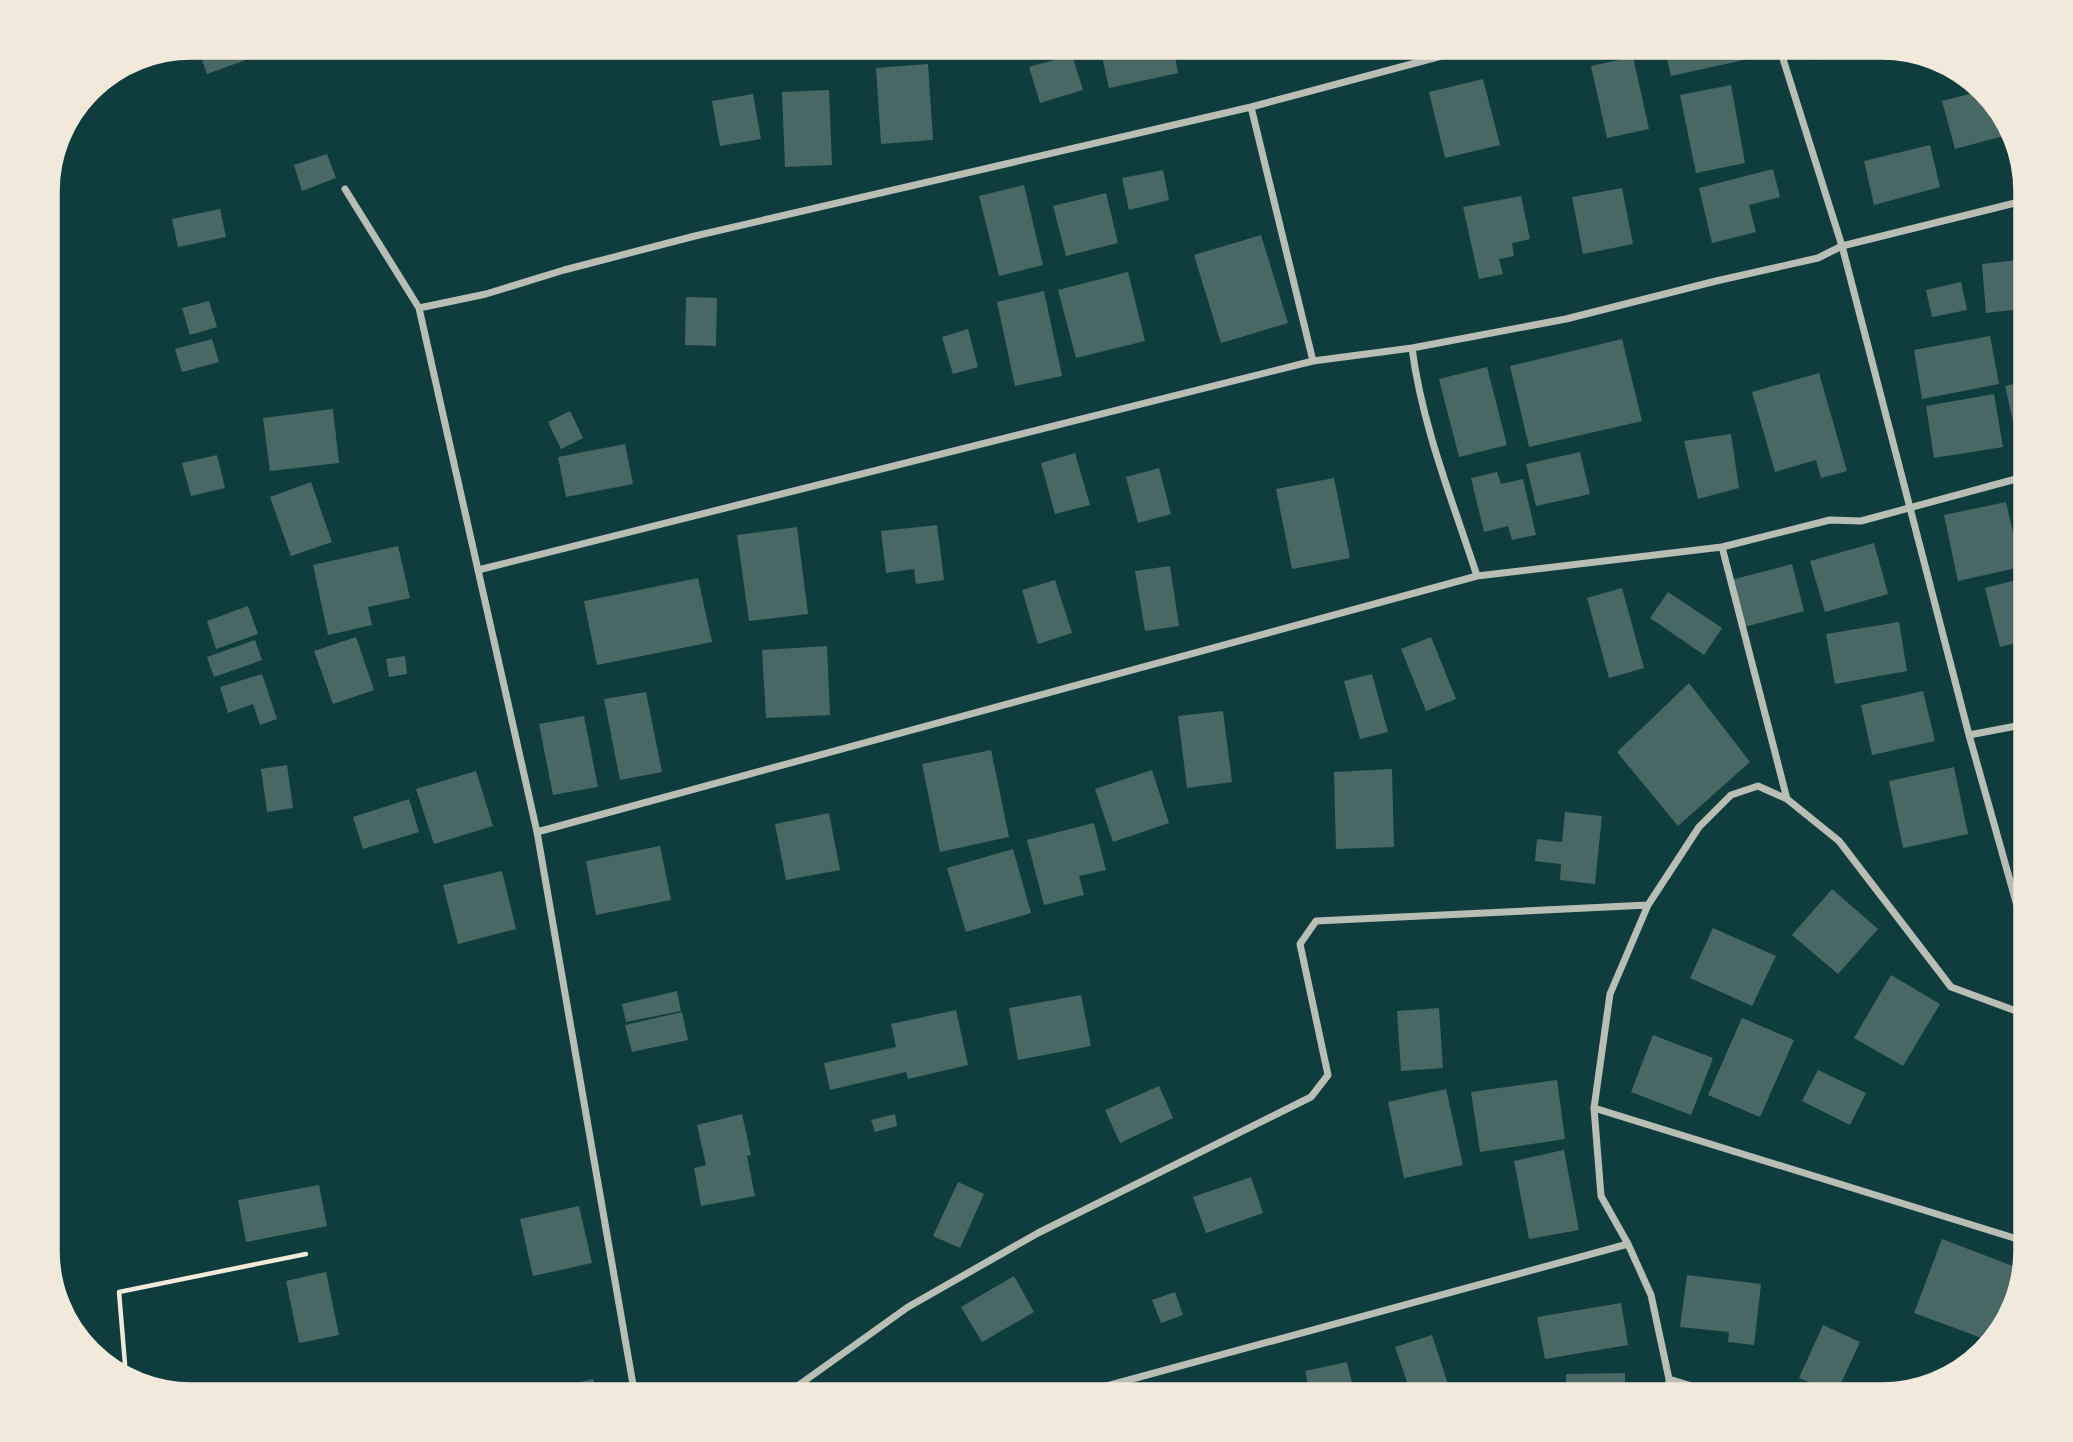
<svg xmlns="http://www.w3.org/2000/svg" width="2073" height="1442" font-family="Inter,sans-serif">
<style>
.building{fill:#486865}
.lines{fill:none;stroke-linecap:round;stroke-linejoin:round}
.path{stroke:#f1e9da;stroke-width:4.5}
.minor{stroke:#b8beb3;stroke-width:7}
.rim{fill:none;stroke:#f1e9da;stroke-width:3.5}
</style>
<rect width="100%" height="100%" fill="#0f3d3e"/>
<path class="building" d="M 197,46 L 250,46 L 254,57 L 207,74 Z
M 1147,46 L 1173,46 L 1178,73 L 1109,88 L 1102,56 Z
M 1664,46 L 1755,46 L 1757,57 L 1671,76 Z
M 1810,46 L 1859,46 L 1860,51 L 1813,60 Z
M 1072,55 L 1083,90 L 1040,103 L 1029,67 Z
M 1633,57 L 1649,129 L 1607,138 L 1591,66 Z
M 1934,61 L 1944,64 L 1953,67 L 1936,71 Z
M 928,64 L 933,140 L 881,144 L 876,68 Z
M 1483,79 L 1500,145 L 1445,158 L 1429,92 Z
M 1731,85 L 1745,163 L 1696,173 L 1680,95 Z
M 829,90 L 832,165 L 785,167 L 782,92 Z
M 1981,91 L 2007,119 L 2011,134 L 1955,149 L 1942,101 Z
M 753,94 L 761,139 L 720,146 L 712,101 Z
M 1930,145 L 1940,187 L 1874,205 L 1864,161 Z
M 327,154 L 336,178 L 302,191 L 294,165 Z
M 1773,169 L 1780,197 L 1749,205 L 1756,232 L 1712,243 L 1699,188 Z
M 1163,170 L 1169,200 L 1129,210 L 1122,178 Z
M 1024,185 L 1043,265 L 999,276 L 979,196 Z
M 1622,188 L 1633,244 L 1583,254 L 1572,197 Z
M 1106,193 L 1118,243 L 1066,256 L 1053,206 Z
M 1521,196 L 1530,239 L 1512,243 L 1514,256 L 1499,259 L 1503,274 L 1479,279 L 1463,207 Z
M 220,209 L 226,237 L 178,247 L 172,219 Z
M 1261,235 L 1288,323 L 1221,343 L 1194,255 Z
M 2017,260 L 2022,309 L 1986,313 L 1982,264 Z
M 1128,272 L 1145,341 L 1076,358 L 1058,290 Z
M 1961,282 L 1967,310 L 1932,317 L 1926,290 Z
M 1044,291 L 1062,376 L 1015,386 L 997,302 Z
M 686,297 L 717,298 L 716,346 L 685,345 Z
M 209,301 L 217,327 L 190,335 L 182,308 Z
M 968,329 L 978,367 L 953,374 L 942,337 Z
M 1990,336 L 1999,384 L 1922,399 L 1914,350 Z
M 212,339 L 219,362 L 182,372 L 175,349 Z
M 1622,339 L 1642,421 L 1529,447 L 1510,366 Z
M 1487,367 L 1507,445 L 1459,457 L 1439,379 Z
M 1819,373 L 1847,471 L 1821,478 L 1816,460 L 1775,472 L 1752,392 Z
M 2027,381 L 2027,451 L 2020,452 L 2005,386 Z
M 1994,394 L 2003,447 L 1934,458 L 1926,406 Z
M 333,409 L 339,463 L 270,471 L 263,418 Z
M 570,411 L 583,438 L 561,449 L 548,422 Z
M 1731,434 L 1739,488 L 1698,499 L 1684,441 Z
M 625,444 L 633,484 L 566,497 L 558,457 Z
M 1580,452 L 1590,494 L 1536,506 L 1526,464 Z
M 1075,453 L 1090,505 L 1055,514 L 1041,463 Z
M 217,455 L 225,488 L 191,496 L 182,463 Z
M 1159,468 L 1171,514 L 1138,523 L 1126,477 Z
M 1497,472 L 1501,484 L 1523,479 L 1536,535 L 1512,540 L 1508,526 L 1484,532 L 1471,478 Z
M 1334,478 L 1350,558 L 1292,569 L 1276,489 Z
M 311,482 L 332,542 L 291,556 L 270,497 Z
M 2006,502 L 2021,567 L 1958,581 L 1944,515 Z
M 937,525 L 944,580 L 916,584 L 914,569 L 886,573 L 881,531 Z
M 797,527 L 808,614 L 749,621 L 737,535 Z
M 1874,543 L 1888,594 L 1825,612 L 1810,561 Z
M 398,546 L 410,598 L 368,607 L 372,625 L 328,635 L 313,565 Z
M 1792,564 L 1804,611 L 1744,627 L 1731,580 Z
M 1170,566 L 1179,626 L 1145,631 L 1135,571 Z
M 698,578 L 712,642 L 597,665 L 584,601 Z
M 2024,578 L 2027,593 L 2027,640 L 2000,647 L 1985,588 Z
M 1055,580 L 1072,633 L 1038,644 L 1022,590 Z
M 1622,588 L 1644,668 L 1609,678 L 1587,598 Z
M 1668,592 L 1722,628 L 1704,655 L 1650,618 Z
M 248,606 L 258,634 L 216,649 L 207,621 Z
M 1899,622 L 1907,671 L 1835,684 L 1826,634 Z
M 356,637 L 374,690 L 333,704 L 314,651 Z
M 1431,637 L 1456,699 L 1426,711 L 1401,649 Z
M 255,640 L 262,660 L 214,677 L 207,657 Z
M 827,646 L 830,715 L 766,718 L 762,650 Z
M 405,656 L 407,674 L 389,677 L 386,659 Z
M 262,674 L 277,719 L 260,725 L 253,704 L 228,713 L 220,687 Z
M 1372,674 L 1388,732 L 1360,739 L 1344,681 Z
M 2027,676 L 2027,717 L 2021,717 L 2016,677 Z
M 1689,683 L 1750,762 L 1678,826 L 1617,752 Z
M 1923,691 L 1935,741 L 1872,755 L 1861,705 Z
M 646,692 L 662,772 L 620,780 L 604,699 Z
M 1223,711 L 1232,782 L 1187,788 L 1178,716 Z
M 584,716 L 598,787 L 553,795 L 539,724 Z
M 991,750 L 1009,837 L 940,852 L 922,764 Z
M 287,765 L 293,808 L 267,812 L 261,769 Z
M 1954,767 L 1968,834 L 1903,848 L 1889,781 Z
M 1392,769 L 1394,847 L 1336,849 L 1334,772 Z
M 1152,770 L 1169,823 L 1113,842 L 1095,789 Z
M 476,771 L 493,826 L 434,844 L 416,789 Z
M 409,799 L 419,832 L 363,849 L 353,817 Z
M 1565,812 L 1602,816 L 1595,884 L 1560,880 L 1561,864 L 1535,861 L 1537,839 L 1562,842 Z
M 829,813 L 840,870 L 786,880 L 775,824 Z
M 1094,823 L 1106,870 L 1079,876 L 1084,895 L 1044,905 L 1027,840 Z
M 660,846 L 671,900 L 596,915 L 586,861 Z
M 1013,849 L 1031,913 L 966,932 L 947,868 Z
M 502,871 L 516,929 L 458,944 L 443,885 Z
M 1832,889 L 1878,929 L 1838,974 L 1792,935 Z
M 1713,928 L 1776,956 L 1752,1006 L 1690,978 Z
M 1891,975 L 1940,1004 L 1903,1066 L 1854,1038 Z
M 677,991 L 681,1011 L 626,1022 L 622,1004 Z
M 1081,995 L 1091,1046 L 1018,1060 L 1009,1008 Z
M 1439,1008 L 1443,1068 L 1401,1071 L 1397,1011 Z
M 956,1010 L 968,1065 L 908,1079 L 906,1072 L 830,1090 L 824,1063 L 896,1047 L 891,1024 Z
M 682,1012 L 688,1040 L 632,1052 L 625,1025 Z
M 1742,1018 L 1794,1040 L 1760,1117 L 1708,1095 Z
M 1653,1035 L 1713,1058 L 1691,1115 L 1631,1092 Z
M 1818,1070 L 1866,1093 L 1850,1125 L 1802,1101 Z
M 1557,1080 L 1565,1139 L 1480,1152 L 1471,1092 Z
M 1159,1086 L 1173,1118 L 1120,1143 L 1105,1110 Z
M 1446,1089 L 1463,1165 L 1404,1178 L 1388,1102 Z
M 742,1114 L 751,1155 L 747,1156 L 755,1196 L 701,1206 L 694,1168 L 706,1165 L 697,1125 Z
M 895,1114 L 897,1126 L 875,1132 L 871,1120 Z
M 1564,1150 L 1579,1230 L 1529,1239 L 1514,1161 Z
M 1251,1177 L 1263,1213 L 1206,1233 L 1193,1197 Z
M 958,1182 L 984,1194 L 960,1248 L 933,1236 Z
M 319,1185 L 327,1226 L 246,1242 L 238,1200 Z
M 579,1206 L 592,1263 L 533,1276 L 520,1219 Z
M 1942,1239 L 2018,1268 L 1990,1341 L 1914,1313 Z
M 326,1272 L 339,1335 L 299,1343 L 286,1281 Z
M 1687,1275 L 1761,1284 L 1754,1345 L 1728,1342 L 1729,1332 L 1680,1327 Z
M 1014,1276 L 1034,1312 L 982,1342 L 961,1307 Z
M 1175,1292 L 1183,1315 L 1161,1323 L 1152,1300 Z
M 1621,1303 L 1628,1345 L 1545,1359 L 1537,1317 Z
M 1823,1325 L 1860,1342 L 1836,1394 L 1799,1378 Z
M 1432,1335 L 1452,1396 L 1412,1396 L 1395,1347 Z
M 1347,1362 L 1355,1396 L 1297,1396 L 1310,1393 L 1305,1371 Z
M 1625,1373 L 1625,1396 L 1566,1396 L 1566,1374 Z
M 593,1379 L 597,1396 L 531,1396 L 530,1394 Z
M 851,1386 L 860,1396 L 839,1396 Z"/>
<g class="lines">
<path class="path" d="M 117,1374 L 125,1364 L 119,1292 L 306,1254"/>
<path class="minor" d="M 1779,46 L 1842,246 L 1969,735 L 2027,941
M 1251,107 L 1313,361
M 345,189 L 419,308 L 537,832 L 635,1396
M 419,308 L 486,294 L 564,270 L 695,236 L 1251,107 L 1479,46
M 1412,348 C 1422,426 1453,502 1477,576
M 1722,547 L 1787,799
M 478,570 L 1313,361 L 1412,348 L 1566,319 L 1716,281 L 1818,258 L 1842,246 L 2027,200
M 1969,735 L 2027,724
M 537,832 L 1477,576 L 1722,547 L 1830,520 L 1861,521 L 2027,476
M 1594,1108 L 2027,1242
M 1669,1379 L 1724,1396
M 777,1396 L 789,1392 L 908,1307 L 1038,1233 L 1311,1097 L 1328,1075 L 1300,944 L 1316,921 L 1648,905
M 1070,1396 L 1628,1244
M 1668,1396 L 1669,1379 L 1651,1295 L 1628,1244 L 1601,1196 L 1594,1108 L 1610,994 L 1648,905 L 1699,827 L 1731,795 L 1758,786 L 1787,799 L 1839,841 L 1951,987 L 2027,1015"/>
</g>
<path d="M0 0H2073V1442H0ZM191 58H1882A133 133 0 0 1 2015 191V1251A133 133 0 0 1 1882 1384H191A133 133 0 0 1 58 1251V191A133 133 0 0 1 191 58Z" fill="#f1e9da" fill-rule="evenodd"/>
<path class="rim" d="M191 58H1882A133 133 0 0 1 2015 191V1251A133 133 0 0 1 1882 1384H191A133 133 0 0 1 58 1251V191A133 133 0 0 1 191 58Z"/>
</svg>
